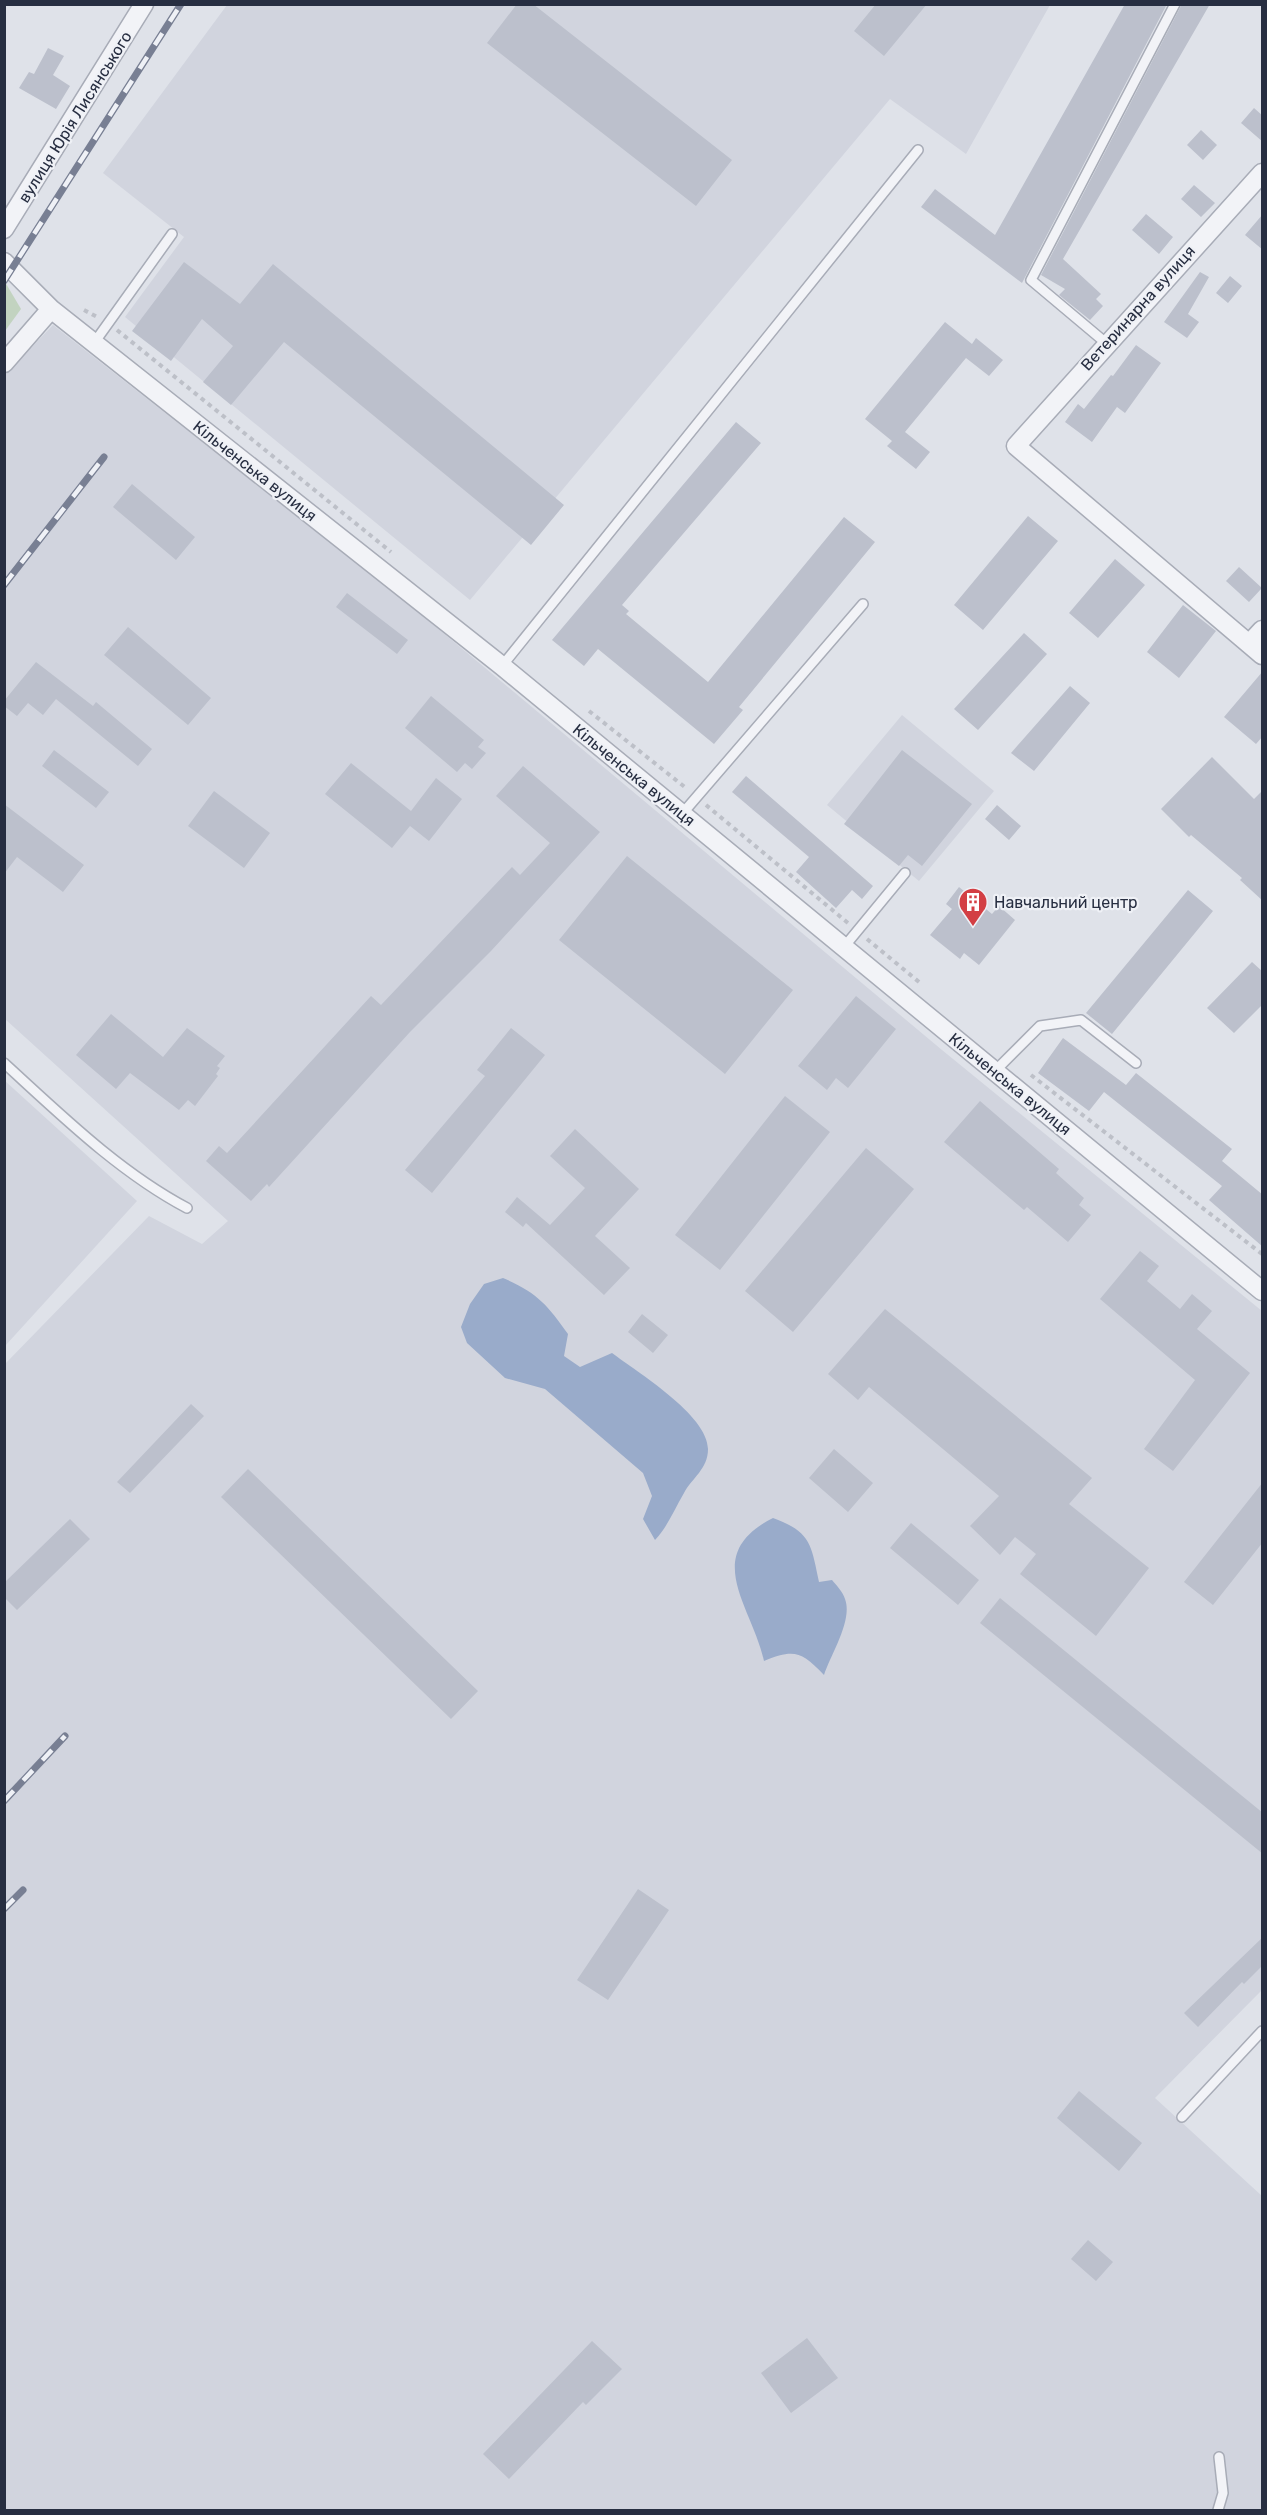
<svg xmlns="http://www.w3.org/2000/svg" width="1267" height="2515" font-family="Rubik,sans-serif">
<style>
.built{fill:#d1d4de}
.green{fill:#c2d3c0}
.water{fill:#99abca}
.building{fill:#bcc0cc}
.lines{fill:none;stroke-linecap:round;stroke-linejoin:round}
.lane-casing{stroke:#a8acb7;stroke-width:12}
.street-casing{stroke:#a8acb7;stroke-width:21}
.path{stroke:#bdc0c8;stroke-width:4;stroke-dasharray:4.5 4.5;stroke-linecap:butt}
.lane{stroke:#f2f3f7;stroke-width:9}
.street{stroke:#f2f3f7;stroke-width:18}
.rail-casing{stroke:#787f93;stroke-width:7}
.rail{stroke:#eff1f6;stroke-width:4.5;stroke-dasharray:14;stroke-linecap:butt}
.labels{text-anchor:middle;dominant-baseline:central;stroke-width:4.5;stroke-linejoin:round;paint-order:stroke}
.street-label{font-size:16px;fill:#272e41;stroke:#eff1f6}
.poi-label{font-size:16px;fill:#272e41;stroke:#eff1f6;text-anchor:start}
</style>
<rect width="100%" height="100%" fill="#dfe2e9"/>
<path class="built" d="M 227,5 L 1050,5 L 966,154 L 890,99 L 470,600 L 125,317 L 184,237 L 103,173 Z
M 53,325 L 405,601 L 942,1050 L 1262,1311 L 1262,1990 L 1155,2098 L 1262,2196 L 1262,2510 L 5,2510 L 5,1364 L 149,1216 L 202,1244 L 228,1221 L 5,1019 L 5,375 Z
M 902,715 L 994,791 L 919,881 L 827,805 Z
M 4,1080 L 137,1201 L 5,1346 L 4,1346 Z"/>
<path class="green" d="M 5,282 L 21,309 L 5,331 Z"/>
<path class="water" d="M 503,1278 C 536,1292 547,1304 568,1334 L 564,1356 L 580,1367 L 612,1353 C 637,1372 708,1415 708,1449 C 708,1469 692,1478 684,1493 C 674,1510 668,1526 655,1540 L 643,1519 L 652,1496 L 643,1473 L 545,1389 L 505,1378 L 467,1343 L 461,1327 L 470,1304 L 484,1284 Z
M 773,1518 C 811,1532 811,1544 819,1582 L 832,1580 C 836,1585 843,1592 845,1599 C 853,1620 831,1654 824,1675 C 801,1651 794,1649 764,1661 C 752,1606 700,1555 773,1518 Z"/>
<path class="building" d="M 517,4 L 533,4 L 732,160 L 696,206 L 487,43 Z
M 876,4 L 927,4 L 884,56 L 854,31 Z
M 1125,4 L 1167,4 L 1022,283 L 921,207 L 935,189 L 995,235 Z
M 1182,4 L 1210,4 L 1063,259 L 1101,294 L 1096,299 L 1103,306 L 1090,320 L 1059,295 L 1065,289 L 1041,275 Z
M 48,48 L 64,56 L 53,75 L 70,86 L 56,109 L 19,88 L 29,72 L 34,74 Z
M 1254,108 L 1263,116 L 1263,142 L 1241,123 Z
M 1201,130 L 1217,145 L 1203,160 L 1187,145 Z
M 1194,185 L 1215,203 L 1201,217 L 1181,199 Z
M 1146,214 L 1173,237 L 1159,254 L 1132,230 Z
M 1263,214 L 1263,250 L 1245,235 Z
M 184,262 L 240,304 L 273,264 L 564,505 L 531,545 L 284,342 L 231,405 L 203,382 L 233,346 L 202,319 L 171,361 L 132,331 Z
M 1200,272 L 1209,277 L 1188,314 L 1199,322 L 1187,338 L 1164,322 Z
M 1230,276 L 1242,286 L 1228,303 L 1216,293 Z
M 945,322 L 972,344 L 976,338 L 1003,360 L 989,376 L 966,358 L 905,432 L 930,452 L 916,469 L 887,446 L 892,441 L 865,419 Z
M 1136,345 L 1161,363 L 1125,413 L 1117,407 L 1092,442 L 1065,422 L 1078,404 L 1084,409 L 1111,375 L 1113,376 Z
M 736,422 L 761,443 L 622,605 L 629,611 L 626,614 L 708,682 L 844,517 L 875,542 L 739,707 L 743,710 L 714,744 L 598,649 L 584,666 L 552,640 Z
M 132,484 L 195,537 L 176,560 L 113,507 Z
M 1028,516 L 1058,541 L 983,630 L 954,605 Z
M 1115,559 L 1145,585 L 1098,638 L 1069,613 Z
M 1239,567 L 1262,588 L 1249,602 L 1226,581 Z
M 347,593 L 408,640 L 397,654 L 336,607 Z
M 1183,605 L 1216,631 L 1179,678 L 1147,652 Z
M 128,627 L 211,698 L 188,725 L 104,655 Z
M 1024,633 L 1047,654 L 978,730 L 954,709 Z
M 36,662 L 93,706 L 96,702 L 152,749 L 138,766 L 56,699 L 43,715 L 28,703 L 17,716 L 4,706 L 4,701 Z
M 1263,671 L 1263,736 L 1256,744 L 1224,717 Z
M 1070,686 L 1090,703 L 1034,771 L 1011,753 Z
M 431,696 L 484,740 L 478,747 L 486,753 L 472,769 L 465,763 L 457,772 L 405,728 Z
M 54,750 L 109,792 L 96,808 L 42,766 Z
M 902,750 L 972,804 L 922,866 L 908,855 L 899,866 L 844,824 Z
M 1212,757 L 1254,799 L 1263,790 L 1263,901 L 1240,880 L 1242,878 L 1191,835 L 1189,837 L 1161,809 Z
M 351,763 L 411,811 L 436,778 L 462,799 L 429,841 L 410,826 L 392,848 L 325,794 Z
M 523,766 L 600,832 L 491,951 L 410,1032 L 269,1187 L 267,1184 L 251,1201 L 206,1161 L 219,1146 L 227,1153 L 371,996 L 381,1005 L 512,867 L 520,875 L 550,843 L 496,796 Z
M 746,776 L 873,886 L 862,899 L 852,890 L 836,908 L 796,872 L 809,857 L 732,792 Z
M 214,791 L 270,833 L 244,868 L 188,826 Z
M 4,804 L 84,865 L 63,892 L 17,857 L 4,874 Z
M 997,805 L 1021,826 L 1009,840 L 985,819 Z
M 627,856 L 793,990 L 725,1074 L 559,940 Z
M 959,887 L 992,914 L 999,906 L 1015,920 L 979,965 L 964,953 L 960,959 L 930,935 L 952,909 L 946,904 Z
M 1188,890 L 1213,911 L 1112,1034 L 1086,1013 Z
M 1252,962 L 1263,972 L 1263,1004 L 1234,1033 L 1207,1008 Z
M 856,996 L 896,1029 L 848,1088 L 836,1078 L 827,1090 L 798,1066 Z
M 111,1014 L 163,1057 L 187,1028 L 225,1056 L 217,1066 L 220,1068 L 216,1074 L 218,1076 L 195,1106 L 188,1100 L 179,1110 L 130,1073 L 116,1089 L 76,1055 Z
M 511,1028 L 545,1055 L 432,1193 L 405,1170 L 485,1076 L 477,1070 Z
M 1063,1038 L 1126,1085 L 1136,1073 L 1232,1149 L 1222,1161 L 1263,1195 L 1263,1247 L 1209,1200 L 1222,1186 L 1104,1092 L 1089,1111 L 1038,1073 Z
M 785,1096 L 830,1132 L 720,1270 L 675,1235 Z
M 980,1101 L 1059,1169 L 1056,1173 L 1084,1198 L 1079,1205 L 1091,1215 L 1068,1242 L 1027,1207 L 1024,1210 L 944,1142 Z
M 575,1129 L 639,1189 L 595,1236 L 630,1268 L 604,1295 L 526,1223 L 523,1227 L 505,1212 L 517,1197 L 550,1225 L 585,1188 L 550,1156 Z
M 866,1148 L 914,1189 L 793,1332 L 745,1291 Z
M 1140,1251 L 1159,1266 L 1147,1281 L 1180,1309 L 1192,1294 L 1212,1311 L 1197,1329 L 1250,1373 L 1173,1471 L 1144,1449 L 1195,1380 L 1100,1299 Z
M 885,1309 L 1092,1478 L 1069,1504 L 1149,1568 L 1096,1636 L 1020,1574 L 1036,1554 L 1015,1537 L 1000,1555 L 970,1526 L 999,1496 L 869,1387 L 858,1400 L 828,1374 Z
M 642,1314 L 668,1335 L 653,1353 L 628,1332 Z
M 191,1404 L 204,1416 L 130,1493 L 117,1482 Z
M 834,1449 L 873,1483 L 848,1512 L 809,1478 Z
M 248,1469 L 478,1691 L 451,1719 L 221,1497 Z
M 1263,1482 L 1263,1542 L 1213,1605 L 1184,1582 Z
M 70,1519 L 90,1539 L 17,1610 L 4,1597 L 4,1583 Z
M 911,1523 L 979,1580 L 958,1605 L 890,1548 Z
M 1000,1598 L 1263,1813 L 1263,1854 L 980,1623 Z
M 638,1889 L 669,1910 L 608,2000 L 577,1980 Z
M 1263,1937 L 1263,1965 L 1244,1984 L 1242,1982 L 1198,2027 L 1184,2013 Z
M 1079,2091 L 1142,2143 L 1119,2171 L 1057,2118 Z
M 1088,2240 L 1113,2262 L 1096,2281 L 1071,2259 Z
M 807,2338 L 838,2378 L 791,2413 L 761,2373 Z
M 592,2341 L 622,2369 L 586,2405 L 583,2402 L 509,2479 L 483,2454 Z"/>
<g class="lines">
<g class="lane-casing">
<path id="lane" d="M 94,343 L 172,234
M 1106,343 L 1031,280 L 1175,4
M 502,666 L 918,150
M 682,814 L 863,604
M 844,947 L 905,873
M 4,1063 C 61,1115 119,1172 187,1208
M 995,1071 L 1040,1026 L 1081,1020 L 1136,1063
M 1182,2117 L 1262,2031
M 1218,2510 L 1223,2493 L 1219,2457"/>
</g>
<g class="street-casing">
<path id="street" d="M 1262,173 L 1016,446 L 1262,655
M 4,229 L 144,4
M 4,262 L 51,309 L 502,666 L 1262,1291
M 4,363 L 51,309
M 1249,644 L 1262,630"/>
</g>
<path class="path" d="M 84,310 L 99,318
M 117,330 L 391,552
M 589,711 L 686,788
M 706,805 L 848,923
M 867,939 L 919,982
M 1031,1075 L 1262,1254"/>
<use href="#lane" class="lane"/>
<use href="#street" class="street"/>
<g class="rail-casing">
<path id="rail" d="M 4,281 L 181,4
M 4,585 L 104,457
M 4,1801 L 65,1736
M 4,1909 L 23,1890"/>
</g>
<use href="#rail" class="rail"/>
</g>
<defs>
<g id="building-pin" transform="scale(1.5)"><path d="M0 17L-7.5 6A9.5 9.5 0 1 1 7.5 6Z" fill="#d33f44" stroke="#eff1f6"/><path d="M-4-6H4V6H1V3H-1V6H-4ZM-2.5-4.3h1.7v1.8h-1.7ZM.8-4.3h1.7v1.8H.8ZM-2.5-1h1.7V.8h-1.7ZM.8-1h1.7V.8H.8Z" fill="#fff"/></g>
</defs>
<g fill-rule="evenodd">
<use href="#building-pin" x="973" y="902"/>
</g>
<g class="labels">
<g class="street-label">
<text transform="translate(75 117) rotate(-58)">вулиця Юрія Лисянського</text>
<text transform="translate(1138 308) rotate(-48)">Ветеринарна вулиця</text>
<text transform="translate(255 471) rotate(38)">Кільченська вулиця</text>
<text transform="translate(634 775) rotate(39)">Кільченська вулиця</text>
<text transform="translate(1010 1084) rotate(39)">Кільченська вулиця</text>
</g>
<g class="poi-label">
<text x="994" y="902">Навчальний центр</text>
</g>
</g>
<rect width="1267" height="2515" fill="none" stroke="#272e41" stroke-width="12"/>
</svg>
